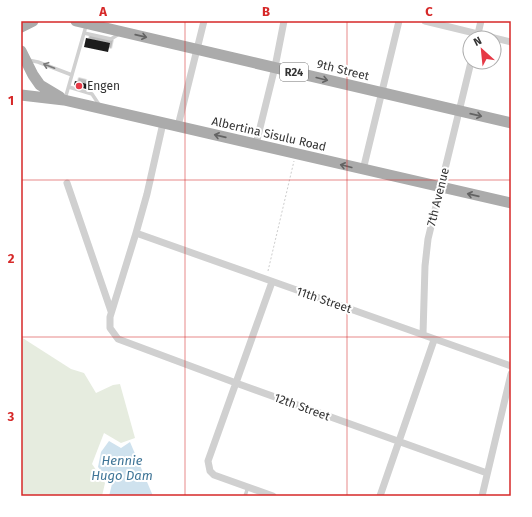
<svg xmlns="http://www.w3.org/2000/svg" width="532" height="517" font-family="'Fira Sans',sans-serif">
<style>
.green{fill:#e6ecdf}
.water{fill:#cfe2ee}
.building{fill:#1a1a1a;filter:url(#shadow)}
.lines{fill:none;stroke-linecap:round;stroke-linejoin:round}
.path{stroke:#cdcdcd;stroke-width:1;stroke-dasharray:2 2;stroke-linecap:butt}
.lane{stroke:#d0d0d0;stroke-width:3.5}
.street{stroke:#d0d0d0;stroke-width:7}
.primary{stroke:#ababab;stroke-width:11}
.oneway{stroke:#636363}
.oneway2{stroke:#7a7a7a}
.grid{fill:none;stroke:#d62828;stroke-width:1;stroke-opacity:0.55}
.poi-dot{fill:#e63946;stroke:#fff;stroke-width:1.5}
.labels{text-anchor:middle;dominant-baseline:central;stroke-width:4;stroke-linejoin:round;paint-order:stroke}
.shield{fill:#fff;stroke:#707070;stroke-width:1}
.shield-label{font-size:11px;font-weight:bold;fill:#333}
.street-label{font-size:12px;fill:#333;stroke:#fff}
.poi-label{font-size:12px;fill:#333;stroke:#fff;text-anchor:start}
.water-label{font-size:13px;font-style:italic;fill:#3f7597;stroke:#fff}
.neatline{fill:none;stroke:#d62828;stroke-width:1.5}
.grid-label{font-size:13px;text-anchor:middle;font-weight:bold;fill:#d62828}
</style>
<defs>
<filter id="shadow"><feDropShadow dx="3.5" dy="-3.5" stdDeviation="0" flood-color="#0004"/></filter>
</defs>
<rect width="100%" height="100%" fill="#fff"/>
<path class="green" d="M 21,337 L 71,369 L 84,373 L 96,393 L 113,385 L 120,384 L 135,438 L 121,443 L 104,433 L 92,464 L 105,483 L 102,496 L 21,496 Z"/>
<path class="water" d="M 109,441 L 121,448 L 130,442 L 153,496 L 109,496 L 112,484 L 98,467 L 101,452 Z"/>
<path class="building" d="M 86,38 L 110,43 L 108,52 L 84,47 Z
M 75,81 L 91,85 L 89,90 L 74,85 Z"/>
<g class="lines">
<path class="path" d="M 268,271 L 294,161"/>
<path class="lane" d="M 84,33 L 111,39 L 119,34
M 28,60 L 38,62 L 72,75
M 69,87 L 92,94 L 100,106
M 65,99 L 86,26
M 245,496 L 248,487"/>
<path class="street" d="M 425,21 L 511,42
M 477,38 L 481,21
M 163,123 L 147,194 L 136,233 L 110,317 L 110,328 L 118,339 L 236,383 L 487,473
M 178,126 L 204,21
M 256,144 L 275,67 L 284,21
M 363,170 L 399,21
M 67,183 L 111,311
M 136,233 L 511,366
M 272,282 L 208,461 L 210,471 L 214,475 L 273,496
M 423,334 L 425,266 L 428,239 L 471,62
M 380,496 L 434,340
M 482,496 L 511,374"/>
<path class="primary" d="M 76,21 L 511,123
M 21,27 L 33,21
M 21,51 L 33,75 L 40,85 L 60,97
M 21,95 L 64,100 L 511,203"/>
</g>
<defs><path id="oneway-shaft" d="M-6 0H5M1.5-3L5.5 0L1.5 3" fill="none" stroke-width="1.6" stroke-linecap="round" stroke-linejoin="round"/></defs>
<g class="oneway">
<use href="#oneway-shaft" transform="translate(141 36) rotate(13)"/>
<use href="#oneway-shaft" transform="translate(322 79) rotate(14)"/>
<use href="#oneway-shaft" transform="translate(476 115) rotate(13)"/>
<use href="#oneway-shaft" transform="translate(220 136) rotate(-167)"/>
<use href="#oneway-shaft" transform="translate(346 166) rotate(-166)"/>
<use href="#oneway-shaft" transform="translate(473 195) rotate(-167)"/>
</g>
<use class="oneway2" href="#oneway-shaft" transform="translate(49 66) rotate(-159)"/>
<path class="grid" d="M 185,21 L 185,496M 347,21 L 347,496M 21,180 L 511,180M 21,337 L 511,337"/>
<circle class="poi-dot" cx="79" cy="86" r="4"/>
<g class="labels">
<rect class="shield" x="280" y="63" width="28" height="18" rx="3"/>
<g class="shield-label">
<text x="294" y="72">R24</text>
</g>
<g class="street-label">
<text transform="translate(343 70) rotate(14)">9th Street</text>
<text transform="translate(269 134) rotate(13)">Albertina Sisulu Road</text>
<text transform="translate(438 197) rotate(-76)">7th Avenue</text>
<text transform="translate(324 300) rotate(19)">11th Street</text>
<text transform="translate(302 407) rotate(20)">12th Street</text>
</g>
<g class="poi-label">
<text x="87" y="86">Engen</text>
</g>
<g class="water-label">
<text x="122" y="460">Hennie<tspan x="122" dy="15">Hugo Dam</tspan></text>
</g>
</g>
<rect width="532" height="517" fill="none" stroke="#ffffff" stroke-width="44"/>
<g transform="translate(482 50) rotate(333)"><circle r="19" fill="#ffffff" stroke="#adadad"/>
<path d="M0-3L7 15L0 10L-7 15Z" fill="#e63946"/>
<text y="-6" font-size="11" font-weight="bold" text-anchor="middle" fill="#333333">N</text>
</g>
<rect x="22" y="22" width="488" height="473" class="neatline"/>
<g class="grid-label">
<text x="103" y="16">A</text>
<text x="266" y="16">B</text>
<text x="429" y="16">C</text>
<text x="11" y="105">1</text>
<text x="11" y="263">2</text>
<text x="11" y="421">3</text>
</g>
</svg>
